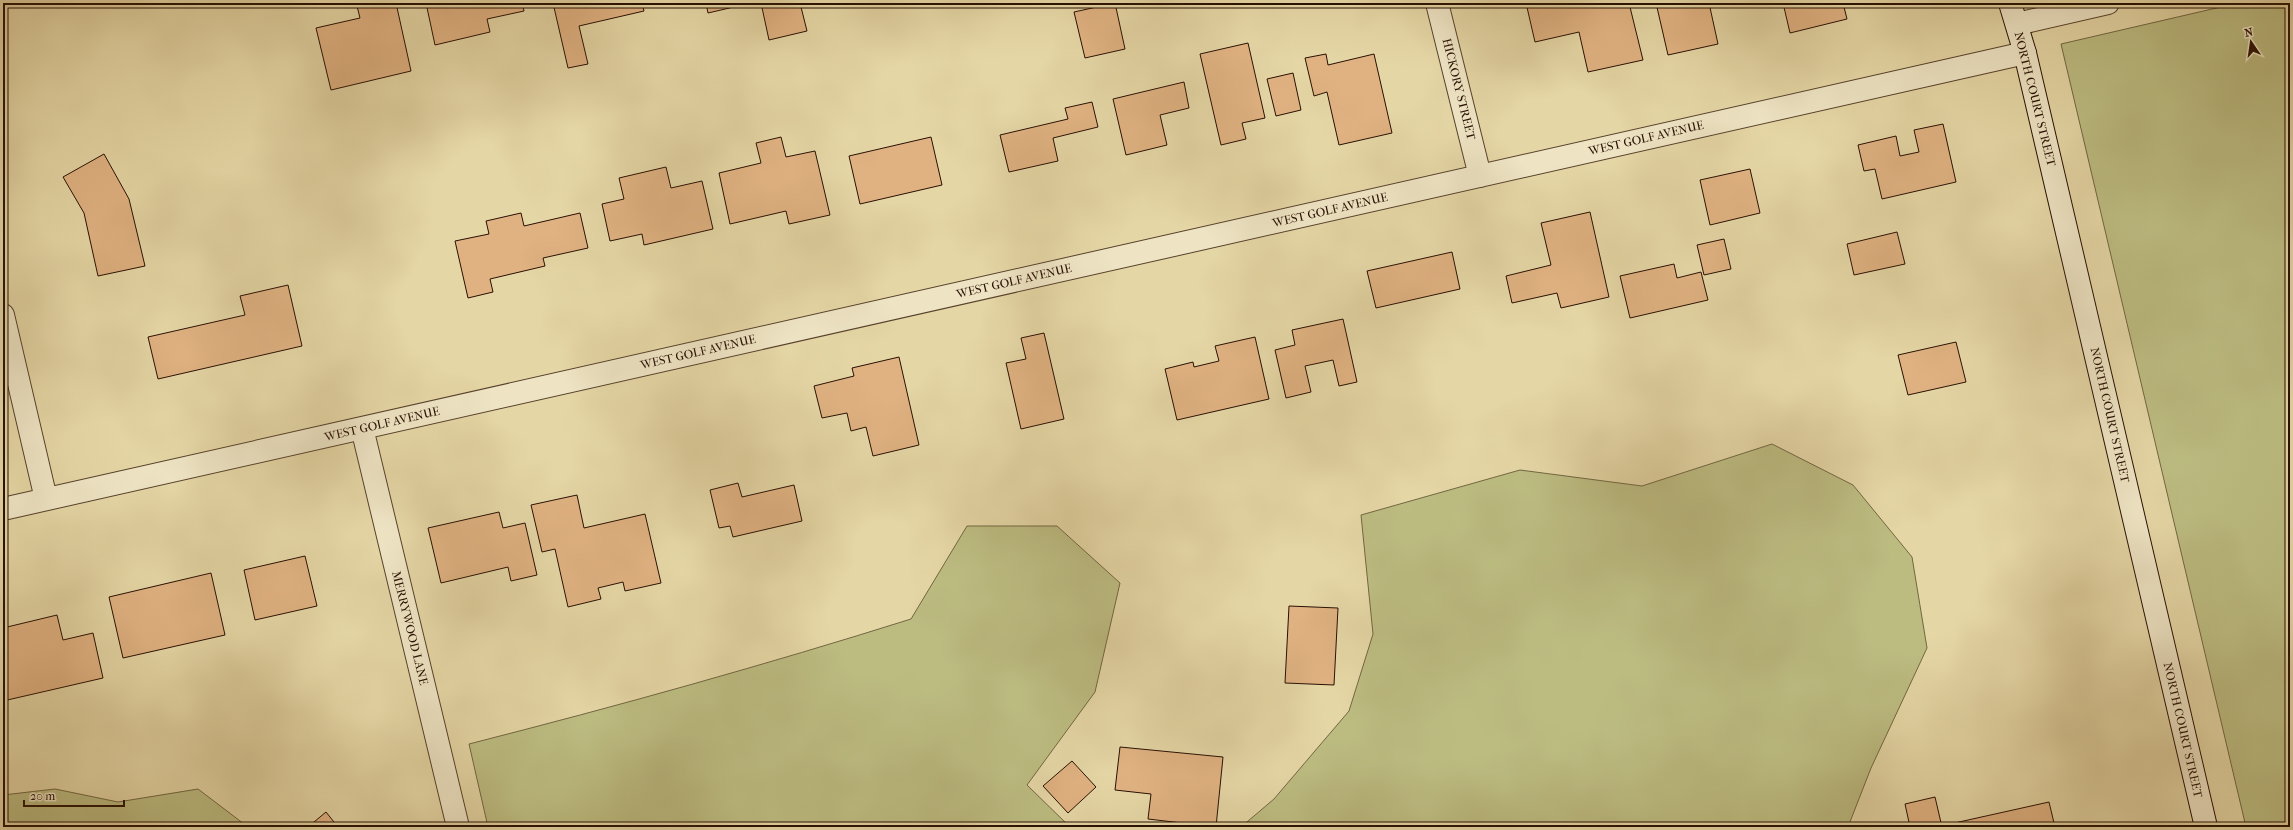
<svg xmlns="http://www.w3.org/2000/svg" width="2293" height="830" font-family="'IM FELL French Canon',serif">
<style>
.green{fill:#bcbc81;stroke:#726642}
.building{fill:#e0b282;stroke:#281003}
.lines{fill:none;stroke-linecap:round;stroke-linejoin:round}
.minor-casing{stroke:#57422c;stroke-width:24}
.secondary-casing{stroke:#281003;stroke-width:24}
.minor{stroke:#eee4c4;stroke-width:22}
.secondary{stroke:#eee4c4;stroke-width:22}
.labels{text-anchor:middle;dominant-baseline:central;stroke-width:3;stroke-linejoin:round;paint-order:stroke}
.street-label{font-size:12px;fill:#281003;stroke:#eee4c4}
</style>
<rect width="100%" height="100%" fill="#e5d6a5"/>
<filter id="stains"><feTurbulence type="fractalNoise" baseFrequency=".005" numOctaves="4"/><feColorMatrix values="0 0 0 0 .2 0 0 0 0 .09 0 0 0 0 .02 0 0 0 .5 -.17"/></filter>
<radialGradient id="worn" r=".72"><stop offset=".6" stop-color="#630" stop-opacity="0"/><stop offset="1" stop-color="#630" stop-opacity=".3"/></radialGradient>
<path class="green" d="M 2238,3 L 2290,3 L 2290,827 L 2246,827 L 2061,44 Z
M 1772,444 L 1853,485 L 1912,557 L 1927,648 L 1871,768 L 1848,827 L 1241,827 L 1274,799 L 1349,711 L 1373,634 L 1361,515 L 1520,470 L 1642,486 Z
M 967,526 L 1057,526 L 1120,583 L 1095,692 L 1027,785 L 1070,827 L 488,827 L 469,744 C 618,706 765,665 911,619 Z
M 55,789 L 118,802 L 198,789 L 248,827 L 3,827 L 3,795 Z"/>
<path class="building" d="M 370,3 L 396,3 L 411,71 L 331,90 L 316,28 L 360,18 L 357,6 Z
M 426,3 L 522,3 L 524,11 L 487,19 L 490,32 L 435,45 Z
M 553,3 L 642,3 L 644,11 L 579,26 L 588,64 L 568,68 Z
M 706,3 L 751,3 L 708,13 Z
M 761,3 L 800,3 L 807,31 L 769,40 Z
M 1115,3 L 1125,49 L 1085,58 L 1074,12 Z
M 1526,3 L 1629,3 L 1643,60 L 1588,72 L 1579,32 L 1535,42 Z
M 1656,3 L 1709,3 L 1718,44 L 1668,55 Z
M 1783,3 L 1843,3 L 1847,19 L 1790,33 Z
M 1248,43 L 1265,118 L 1242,123 L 1246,139 L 1221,145 L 1200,54 Z
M 1326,54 L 1328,65 L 1374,54 L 1392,133 L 1339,145 L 1327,92 L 1314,96 L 1305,58 Z
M 1293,73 L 1301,110 L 1276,116 L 1267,79 Z
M 1184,82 L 1189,108 L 1160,115 L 1167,145 L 1126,155 L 1113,99 Z
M 1092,102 L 1098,127 L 1053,138 L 1058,161 L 1009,172 L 1000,135 L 1068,119 L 1065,108 Z
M 1943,124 L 1956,182 L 1882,199 L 1875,169 L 1864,171 L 1858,145 L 1896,136 L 1900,156 L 1919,152 L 1914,130 Z
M 781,137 L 786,157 L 815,151 L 830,215 L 789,224 L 786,211 L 730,224 L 719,173 L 761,163 L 756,143 Z
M 931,137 L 942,185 L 860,204 L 849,156 Z
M 104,154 L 129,199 L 145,266 L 98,276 L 84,213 L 63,177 Z
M 666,167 L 671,188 L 702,181 L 713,229 L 644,245 L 642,234 L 610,241 L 602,204 L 624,199 L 619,178 Z
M 1750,169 L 1760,213 L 1710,225 L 1700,180 Z
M 1590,212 L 1609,297 L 1561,308 L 1557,293 L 1512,303 L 1506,276 L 1551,265 L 1541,223 Z
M 521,213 L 524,226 L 580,213 L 588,248 L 543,258 L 545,266 L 490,279 L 493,292 L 468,298 L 455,241 L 489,234 L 486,221 Z
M 1897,232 L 1905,264 L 1854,275 L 1847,244 Z
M 1724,239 L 1731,269 L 1704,275 L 1697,245 Z
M 1452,252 L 1460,289 L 1376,308 L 1367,271 Z
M 1674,264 L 1677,278 L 1701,272 L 1708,300 L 1630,318 L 1620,276 Z
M 288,285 L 302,346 L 158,379 L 148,337 L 245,315 L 240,296 Z
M 1343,319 L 1357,382 L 1339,386 L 1333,360 L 1305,366 L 1311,392 L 1286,398 L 1275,350 L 1295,345 L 1292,330 Z
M 1044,333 L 1064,419 L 1021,429 L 1006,363 L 1026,359 L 1021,338 Z
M 1255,337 L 1269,399 L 1177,420 L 1165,369 L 1193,362 L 1194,367 L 1219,361 L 1215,346 Z
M 1956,342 L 1966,382 L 1908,395 L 1898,355 Z
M 899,357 L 919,445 L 873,456 L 866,427 L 851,431 L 847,413 L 822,418 L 814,386 L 854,376 L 852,368 Z
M 738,483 L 742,497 L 794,485 L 802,521 L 733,537 L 730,526 L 719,528 L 710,490 Z
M 577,495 L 584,528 L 645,514 L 661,583 L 625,591 L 623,582 L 598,588 L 601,599 L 568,607 L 555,549 L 542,552 L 531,505 Z
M 499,512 L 503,528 L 525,523 L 537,575 L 511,581 L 508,567 L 441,583 L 428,528 Z
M 305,556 L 317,606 L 255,620 L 244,570 Z
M 211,573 L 225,635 L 123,658 L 109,597 Z
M 1289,606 L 1338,608 L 1334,685 L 1285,683 Z
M 57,615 L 63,640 L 93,633 L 103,678 L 3,701 L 3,628 Z
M 1120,747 L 1223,757 L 1216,827 L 1148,819 L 1151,794 L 1115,790 Z
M 1072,761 L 1096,787 L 1068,813 L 1043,786 Z
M 1935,797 L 1942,827 L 1910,827 L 1905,804 Z
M 2049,802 L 2055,827 L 1951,827 L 1950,824 Z
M 326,812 L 338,827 L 308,827 Z"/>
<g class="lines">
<g class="minor-casing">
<path id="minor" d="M 1437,3 L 1480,176
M 2017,24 L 2108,3
M 3,315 L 46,499
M 362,428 L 458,827
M 3,509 L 2025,53"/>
</g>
<g class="secondary-casing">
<path id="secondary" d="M 2010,3 L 2025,53 L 2206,827"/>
</g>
<use href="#minor" class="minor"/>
<use href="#secondary" class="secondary"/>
</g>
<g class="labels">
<g class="street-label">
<text transform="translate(1459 89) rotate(76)">HICKORY STREET</text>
<text transform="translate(2035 99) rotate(76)">NORTH COURT STREET</text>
<text transform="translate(1646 138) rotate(-13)">WEST GOLF AVENUE</text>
<text transform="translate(1330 210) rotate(-13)">WEST GOLF AVENUE</text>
<text transform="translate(1014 281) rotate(-13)">WEST GOLF AVENUE</text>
<text transform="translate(698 352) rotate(-13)">WEST GOLF AVENUE</text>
<text transform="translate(2110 415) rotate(77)">NORTH COURT STREET</text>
<text transform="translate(382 424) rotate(-13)">WEST GOLF AVENUE</text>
<text transform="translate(410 628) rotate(76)">MERRYWOOD LANE</text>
<text transform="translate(2183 730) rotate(77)">NORTH COURT STREET</text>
</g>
</g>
<rect width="2293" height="830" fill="none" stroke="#e5d6a5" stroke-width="16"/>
<rect x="4" y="4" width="2285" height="822" fill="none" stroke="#281003" stroke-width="2"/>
<rect x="8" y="8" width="2277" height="814" fill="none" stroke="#281003"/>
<g transform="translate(2251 42) rotate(347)" stroke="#eee4c4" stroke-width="3" paint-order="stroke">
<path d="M0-3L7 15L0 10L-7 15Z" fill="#281003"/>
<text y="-6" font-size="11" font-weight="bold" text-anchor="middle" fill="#281003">N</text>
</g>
<path d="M24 800v6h100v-6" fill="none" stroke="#281003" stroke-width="2"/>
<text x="30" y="800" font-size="12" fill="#281003" stroke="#eee4c4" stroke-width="3" paint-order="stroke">20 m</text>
<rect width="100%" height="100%" filter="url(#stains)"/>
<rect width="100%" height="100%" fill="url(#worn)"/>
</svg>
